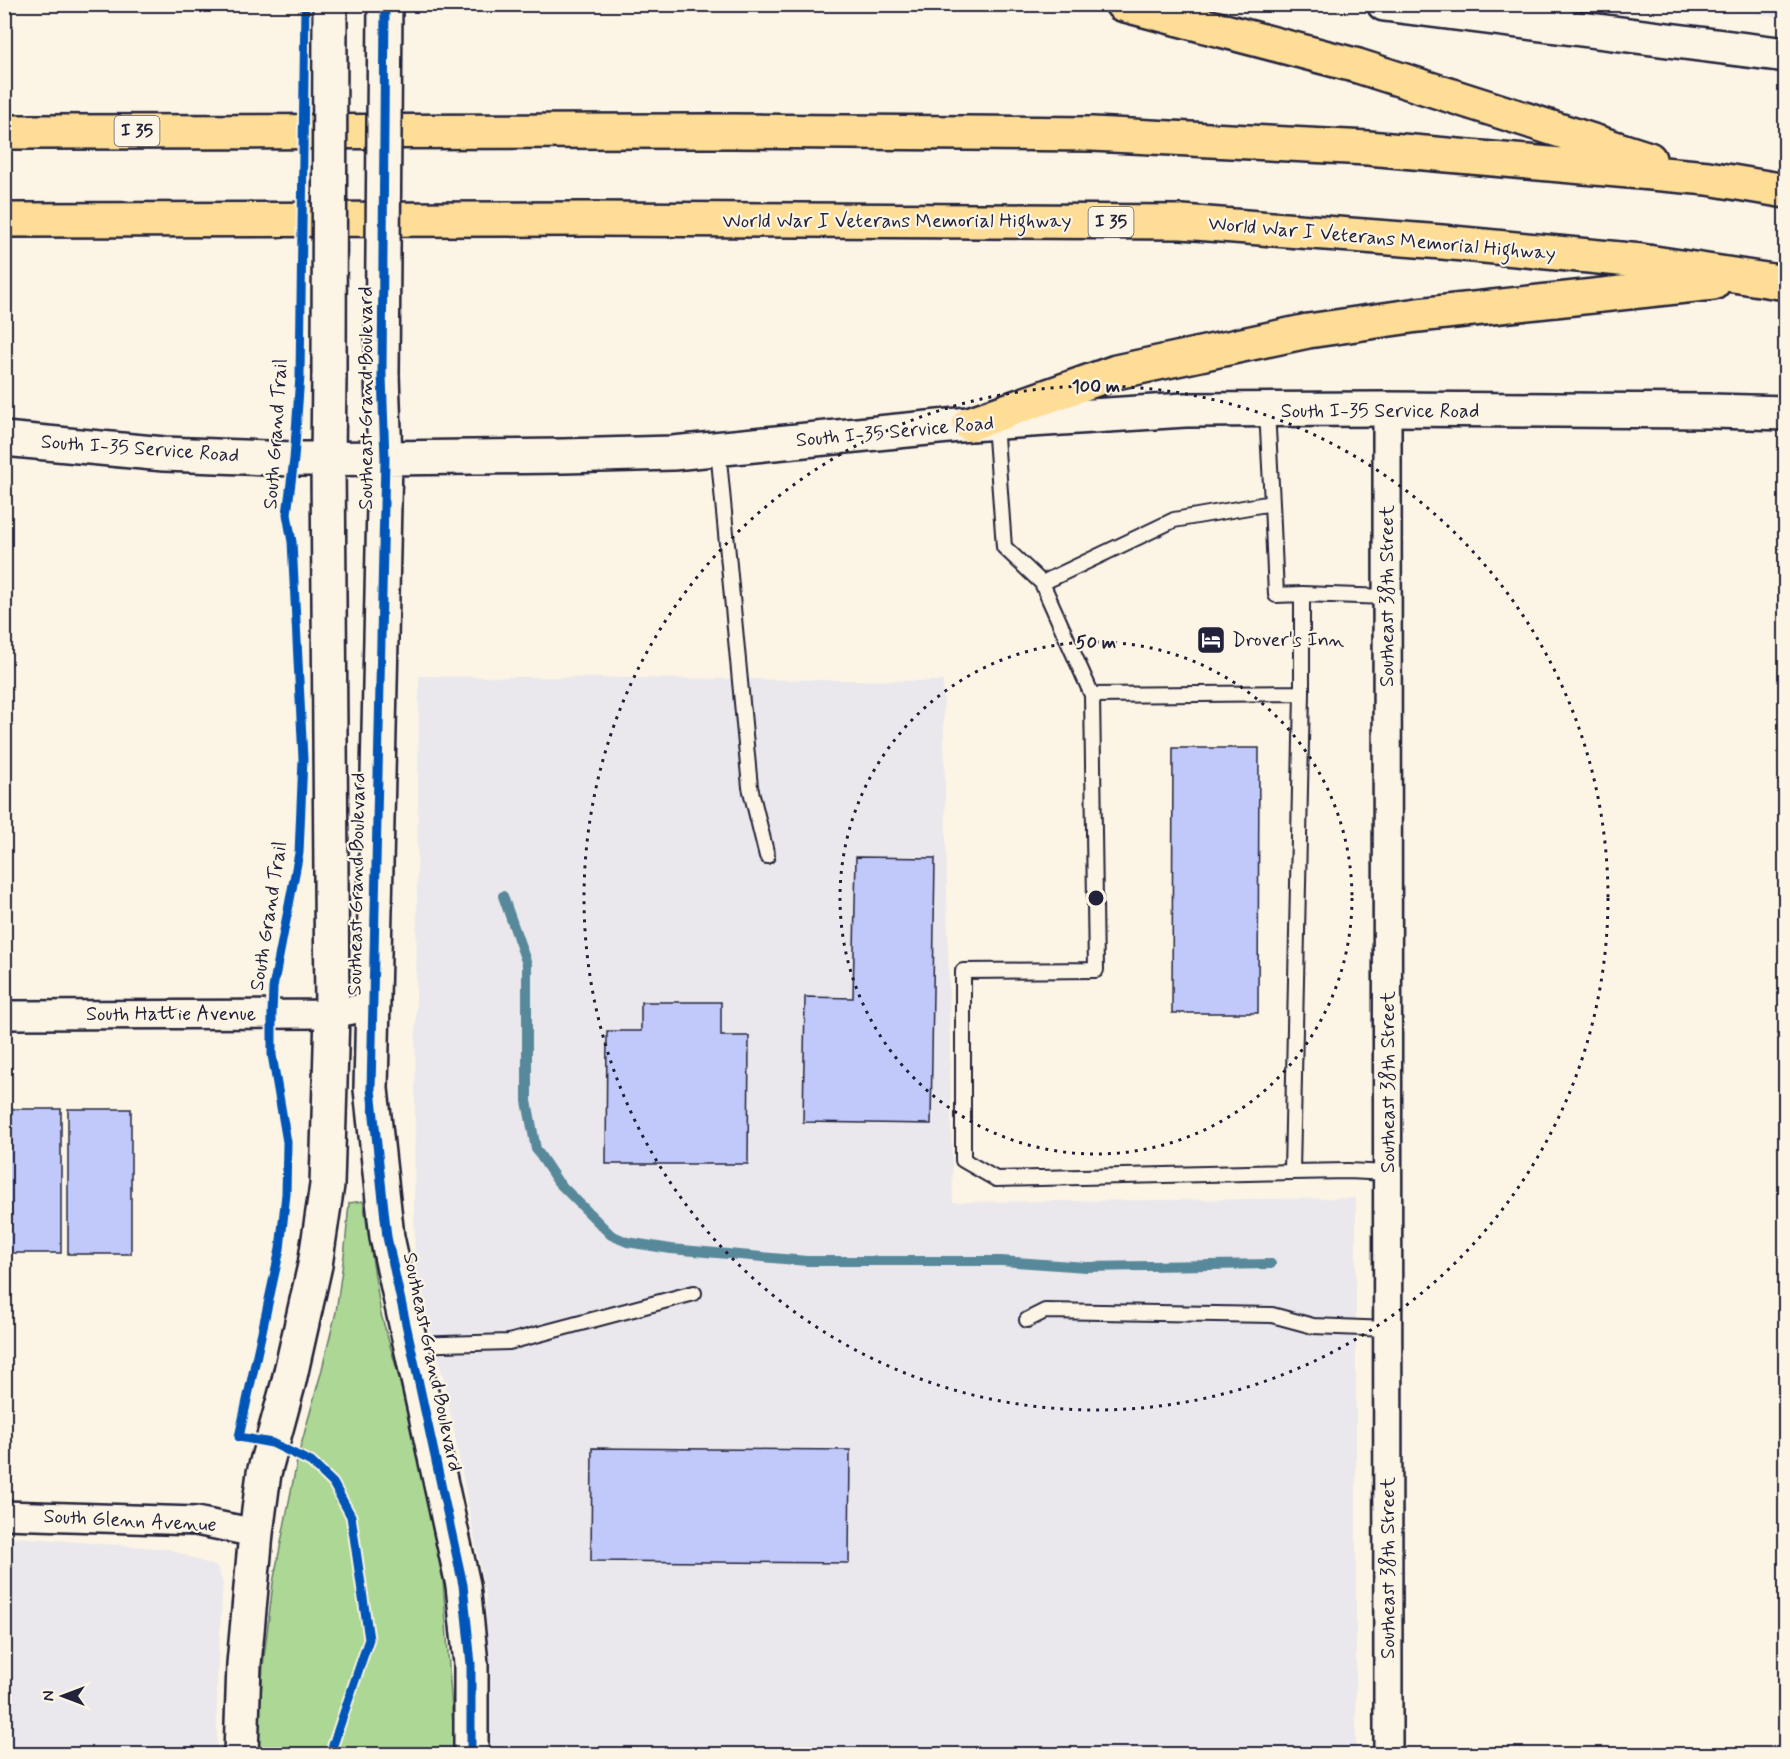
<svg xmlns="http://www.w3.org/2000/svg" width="1790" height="1759" font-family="Mynerve,sans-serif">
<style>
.built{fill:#eae8ec}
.green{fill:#acd794;stroke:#677c68;stroke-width:1.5}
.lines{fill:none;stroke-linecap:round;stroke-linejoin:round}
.stream{stroke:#59899b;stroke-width:10}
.building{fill:#c1c9fb;stroke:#22223b;stroke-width:1.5}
.lane-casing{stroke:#22223b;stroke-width:18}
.street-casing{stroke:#22223b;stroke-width:32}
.secondary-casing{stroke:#22223b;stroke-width:38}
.highway-casing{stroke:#22223b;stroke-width:38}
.lane{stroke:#fcf5e5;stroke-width:14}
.street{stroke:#fcf5e5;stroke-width:27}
.secondary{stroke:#fcf5e5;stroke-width:33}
.highway{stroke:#fedd96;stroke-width:33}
.secondary-bridge-casing{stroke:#22223b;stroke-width:38;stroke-linecap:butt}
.secondary-bridge{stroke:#fcf5e5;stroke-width:33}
.cycleway-casing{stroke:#fcf5e5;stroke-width:13}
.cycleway{stroke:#0057b8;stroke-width:9}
.ring{fill:none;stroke:#22223b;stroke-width:3;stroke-dasharray:3 6}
.labels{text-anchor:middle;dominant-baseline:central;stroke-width:4.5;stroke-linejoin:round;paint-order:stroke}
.shield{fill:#fcf5e5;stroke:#63616e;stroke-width:1.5}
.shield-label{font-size:18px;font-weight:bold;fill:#22223b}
.street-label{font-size:20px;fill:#22223b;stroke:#fcf5e5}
.poi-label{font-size:20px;fill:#22223b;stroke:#fcf5e5;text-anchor:start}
.centre{fill:#22223b;stroke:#fcf5e5;stroke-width:3}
.ring-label{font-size:18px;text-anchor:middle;font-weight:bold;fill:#22223b;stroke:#fcf5e5;stroke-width:4.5;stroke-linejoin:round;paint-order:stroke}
</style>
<rect width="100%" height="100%" fill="#fcf5e5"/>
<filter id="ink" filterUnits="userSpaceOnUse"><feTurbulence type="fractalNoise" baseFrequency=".0167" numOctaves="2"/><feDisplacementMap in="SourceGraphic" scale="12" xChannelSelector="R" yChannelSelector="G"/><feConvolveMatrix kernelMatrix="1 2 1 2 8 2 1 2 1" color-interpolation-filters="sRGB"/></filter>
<g filter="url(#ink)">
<path class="built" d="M 1702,5 L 1785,5 L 1785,18 Z
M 419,676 L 943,681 L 953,1202 L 1356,1198 L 1356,1754 L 488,1754 L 486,1597 L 444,1380 L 415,1281 L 414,1208 Z
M 5,1536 L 169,1549 L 217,1567 L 223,1583 L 217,1681 L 217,1754 L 5,1754 Z"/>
<path class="green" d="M 363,1201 L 381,1314 L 397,1370 L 417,1454 L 443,1580 L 455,1754 L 257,1754 L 263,1666 L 273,1583 L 298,1456 L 321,1373 L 336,1312 L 345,1248 L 349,1203 Z"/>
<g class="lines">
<path class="stream" d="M 503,896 L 527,964 L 527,1101 L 536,1149 L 558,1182 L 611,1235 L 627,1242 L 671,1249 L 807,1261 L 1001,1261 L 1086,1267 L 1271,1264"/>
</g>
<path class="building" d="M 1173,748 L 1259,748 L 1258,1013 L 1172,1013 Z
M 856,857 L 935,858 L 931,1124 L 803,1122 L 805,997 L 853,998 Z
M 641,1002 L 721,1002 L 721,1036 L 749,1036 L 748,1164 L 606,1164 L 607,1031 L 641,1031 Z
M 4,1109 L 61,1109 L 61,1253 L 4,1253 Z
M 68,1109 L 131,1109 L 131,1254 L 68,1254 Z
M 592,1448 L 850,1450 L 849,1563 L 591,1561 Z
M 959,1750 L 1001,1750 L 1001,1754 L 959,1754 Z"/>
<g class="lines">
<g class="lane-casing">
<path id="lane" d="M 1267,411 L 1272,503
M 995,423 L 1004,547 L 1042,583
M 718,449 L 750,787 L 767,856
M 1302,594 L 1302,693 L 1292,1172 L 996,1179 L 963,1160 L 963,971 L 1096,970 L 1092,695 L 1042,583 L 1174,520 L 1272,503 L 1276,595 L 1302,594 L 1387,597
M 1092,695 L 1302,693
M 1292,1172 L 1348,1171 L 1388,1173
M 1027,1320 L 1045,1311 L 1272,1315 L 1313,1326 L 1388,1329
M 411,1345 L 509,1342 L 694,1293"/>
</g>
<g class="street-casing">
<path id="street" d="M 1387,409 L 1388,1754
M 4,1015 L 332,1014 L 372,1006
M 4,1515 L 196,1521 L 256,1533"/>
</g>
<g class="secondary-casing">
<path id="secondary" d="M 1384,4 L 1786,55
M 382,375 L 385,459 L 371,1089 L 387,1237 L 463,1585 L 471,1664 L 471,1754
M 4,439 L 164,454 L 294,459 L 563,456 L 673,453 L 969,424 L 1185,410 L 1387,409 L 1712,411 L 1786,413
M 241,1754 L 244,1664 L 256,1533 L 264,1473 L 288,1385 L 315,1265 L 327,1185 L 332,1014 L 328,459 L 329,376"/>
</g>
<g class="highway-casing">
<path id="highway" d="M 1122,4 L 1358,66 L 1649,159
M 4,132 L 730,131 L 1092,134 L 1368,148 L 1708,178 L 1786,191
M 4,220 L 590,219 L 1182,222 L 1442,242 L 1641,261 L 1786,283
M 969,424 L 1116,372 L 1308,331 L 1418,315 L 1713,283"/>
</g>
<use href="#lane" class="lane"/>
<use href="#street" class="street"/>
<use href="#secondary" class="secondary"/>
<use href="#highway" class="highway"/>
<g class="secondary-bridge-casing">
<path id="secondary-bridge" d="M 382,375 L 385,4
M 329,376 L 330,4"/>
</g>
<use href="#secondary-bridge" class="secondary-bridge"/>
<g class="cycleway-casing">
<path id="cycleway" d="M 305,4 L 300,376 L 294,459 L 287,514 L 292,542 L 303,759 L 299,853 L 273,988 L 272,1014 L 272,1055 L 287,1142 L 286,1194 L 280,1249 L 239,1437 L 272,1443 L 311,1462 L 333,1483 L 351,1516 L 369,1639 L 330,1754
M 385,4 L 382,375 L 385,459 L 371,1089 L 387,1237 L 463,1585 L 471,1664 L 471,1754"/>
</g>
<use href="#cycleway" class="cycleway"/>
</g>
</g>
<g class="ring">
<circle cx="1096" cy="898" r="256"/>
<circle cx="1096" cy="898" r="512"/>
</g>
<defs>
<g id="hotel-square" transform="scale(1.5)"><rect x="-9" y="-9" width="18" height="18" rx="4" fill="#22223b" stroke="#fcf5e5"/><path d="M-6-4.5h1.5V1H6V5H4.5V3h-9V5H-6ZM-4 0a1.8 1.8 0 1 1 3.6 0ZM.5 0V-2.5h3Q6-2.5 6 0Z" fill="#fff"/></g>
</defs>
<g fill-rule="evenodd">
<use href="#hotel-square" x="1211" y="640"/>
</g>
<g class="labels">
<g class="shield">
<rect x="114.5" y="116" width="45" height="30" rx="4.5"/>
<rect x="1088.5" y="207" width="45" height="30" rx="4.5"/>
</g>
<g class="shield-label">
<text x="137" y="131">I 35</text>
<text x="1111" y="222">I 35</text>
</g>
<g class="street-label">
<text x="897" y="221">World War I Veterans Memorial Highway</text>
<text transform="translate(1382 239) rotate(5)">World War I Veterans Memorial Highway</text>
<text transform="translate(366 398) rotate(-90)">Southeast Grand Boulevard</text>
<text x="1380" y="411">South I-35 Service Road</text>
<text transform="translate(895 432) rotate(-5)">South I-35 Service Road</text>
<text transform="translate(276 434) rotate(-86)">South Grand Trail</text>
<text transform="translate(140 449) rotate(4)">South I-35 Service Road</text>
<text transform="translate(1387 596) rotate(-90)">Southeast 38th Street</text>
<text transform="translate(357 884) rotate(-89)">Southeast Grand Boulevard</text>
<text transform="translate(269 916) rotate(-81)">South Grand Trail</text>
<text x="171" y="1014">South Hattie Avenue</text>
<text transform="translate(1388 1082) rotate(-90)">Southeast 38th Street</text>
<text transform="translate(432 1362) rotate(78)">Southeast Grand Boulevard</text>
<text transform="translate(130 1521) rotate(3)">South Glenn Avenue</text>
<text transform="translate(1388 1568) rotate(-90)">Southeast 38th Street</text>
</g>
<g class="poi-label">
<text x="1232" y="640">Drover's Inn</text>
</g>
</g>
<circle cx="1096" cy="898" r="9" class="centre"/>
<g class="ring-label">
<text x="1096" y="392">100 m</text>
<text x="1096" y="648">50 m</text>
</g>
<rect width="1790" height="1759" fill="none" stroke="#fcf5e5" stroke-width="24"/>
<rect x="12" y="12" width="1766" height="1735" fill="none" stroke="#22223b" stroke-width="2" filter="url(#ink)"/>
<g transform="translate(63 1696) rotate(270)" stroke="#fcf5e5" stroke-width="4.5" paint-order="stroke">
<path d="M0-4.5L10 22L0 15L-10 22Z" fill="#22223b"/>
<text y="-9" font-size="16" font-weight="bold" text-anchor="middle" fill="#22223b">N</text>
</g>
</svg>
